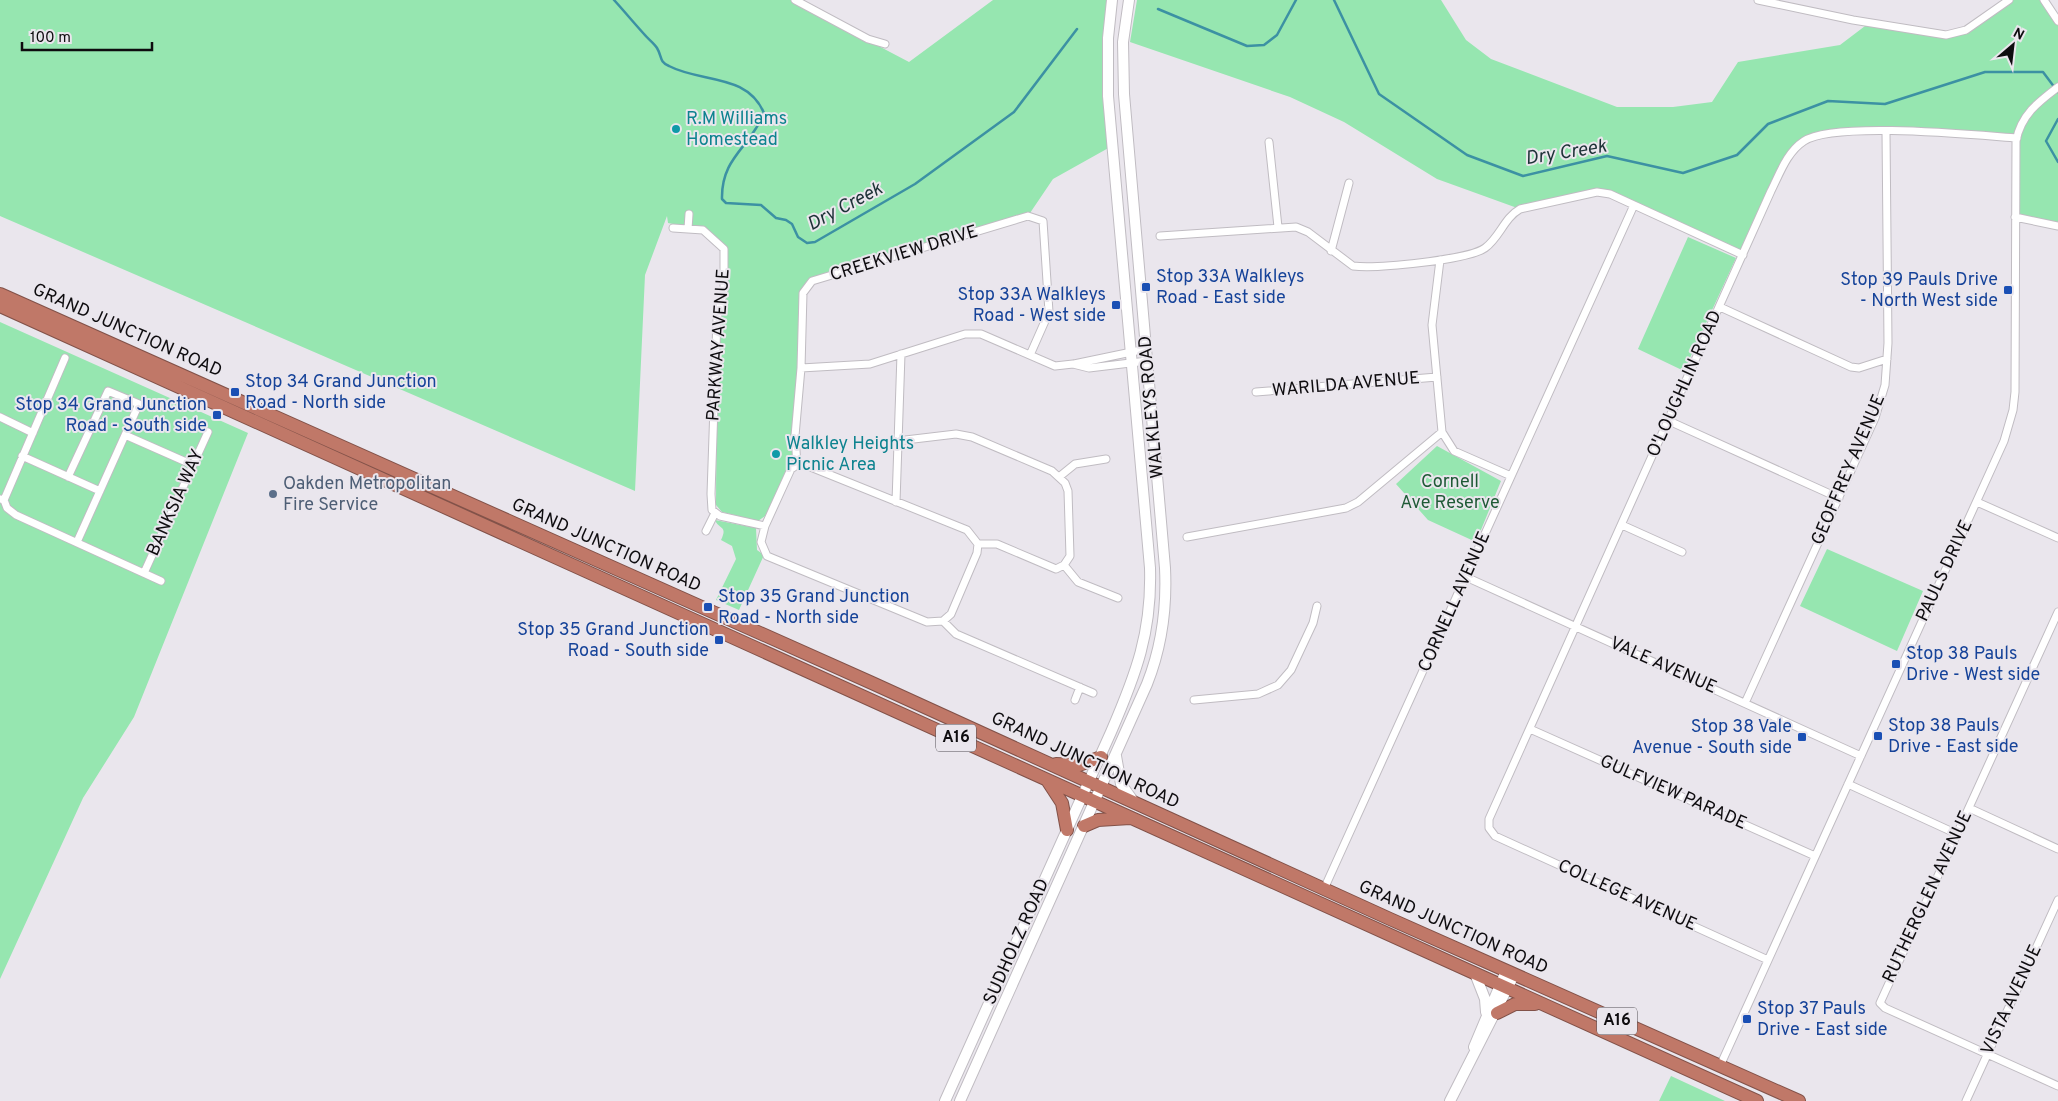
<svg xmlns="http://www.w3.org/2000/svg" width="2058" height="1101" font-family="Overpass,sans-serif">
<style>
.green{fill:#96e6b0}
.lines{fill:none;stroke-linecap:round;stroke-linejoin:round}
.stream{stroke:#3c91a3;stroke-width:2.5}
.street-casing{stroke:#c0bcc2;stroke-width:9}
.secondary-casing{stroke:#c0bcc2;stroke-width:12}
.highway-casing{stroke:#825249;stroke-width:14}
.street{stroke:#fff;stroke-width:7}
.secondary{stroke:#fff;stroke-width:10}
.highway{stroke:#c07868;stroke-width:12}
.culture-dot{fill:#0f9aa8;stroke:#eae6ed;stroke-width:2}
.transit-dot{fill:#1a4fb4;stroke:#eae6ed;stroke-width:2}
.service-dot{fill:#5c6f8a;stroke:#eae6ed;stroke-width:2}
.labels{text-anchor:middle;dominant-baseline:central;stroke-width:4;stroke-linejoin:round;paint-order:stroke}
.shield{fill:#eae6ed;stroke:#504d52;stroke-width:1}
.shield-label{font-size:16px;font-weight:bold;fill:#0e0c0f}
.culture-label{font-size:18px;fill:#0d838f;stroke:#eae6ed;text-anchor:start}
.street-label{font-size:18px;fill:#0e0c0f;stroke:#eae6ed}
.transit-label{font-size:18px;fill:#164399;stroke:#eae6ed;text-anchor:start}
.park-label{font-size:18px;fill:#1f5a36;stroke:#eae6ed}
.service-label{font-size:18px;fill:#4e5e75;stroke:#eae6ed;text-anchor:start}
.water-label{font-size:19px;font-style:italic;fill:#1c3136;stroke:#eae6ed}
</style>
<rect width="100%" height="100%" fill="#eae6ed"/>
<path class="green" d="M 0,0 L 791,0 L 909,62 L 993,0 L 1115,0 L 1109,30 L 1112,146 L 1053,179 L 1028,216 L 812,281 L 803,293 L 797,465 L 765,516 L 758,521 L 722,512 L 716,505 L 717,318 L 721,302 L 724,249 L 703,230 L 668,223 L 667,216 L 645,275 L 635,491 L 0,216 Z
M 1137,0 L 1441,0 L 1466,40 L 1491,59 L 1617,107 L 1673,107 L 1712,102 L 1738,62 L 1840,45 L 1869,23 L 1935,35 L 1962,32 L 2009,0 L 2044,0 L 2058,20 L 2058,228 L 2015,217 L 2017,135 L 1827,132 L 1803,142 L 1791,153 L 1743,255 L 1606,192 L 1520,209 L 1437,179 L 1344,122 L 1290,97 L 1130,42 Z
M 1688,237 L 1736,258 L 1684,371 L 1638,349 Z
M 0,322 L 248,433 L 134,717 L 83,798 L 0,979 Z
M 1437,446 L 1501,481 L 1476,542 L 1428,520 L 1396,484 Z
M 715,520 L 756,528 L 757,550 L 764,555 L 739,610 L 716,600 L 736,559 L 732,546 L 721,540 C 728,525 719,530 715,520 Z
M 1827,549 L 1923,591 L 1897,651 L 1800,606 Z
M 1671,1076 L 1725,1101 L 1659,1101 Z"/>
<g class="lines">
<path class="stream" d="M 614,0 C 624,11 634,23 644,34 C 648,39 654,43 657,48 C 662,56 659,62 669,66 C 701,83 747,73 764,113 C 751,147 721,157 722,199 L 726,203 L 761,205 L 776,218 L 786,220 L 792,224 L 798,237 L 807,243 L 815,242 L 915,184 L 1014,112 L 1077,29
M 1334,0 L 1379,94 L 1467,155 L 1523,176 L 1607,156 L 1683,173 L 1737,155 L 1768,124 L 1828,101 L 1885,104 L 1985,72 L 2043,72 L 2058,92
M 1158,9 L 1247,46 L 1264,45 L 1277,35 L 1296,0
M 2058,119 L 2046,141 L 2058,162"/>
<g class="street-casing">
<path id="street" d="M 795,0 L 868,39 L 885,44
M 1758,0 L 1853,20 L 1946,35 L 1966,30 L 2009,0
M 2044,0 L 2058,21
M 1269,142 L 1278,227
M 2015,217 L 2058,226
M 673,228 L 703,230 L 724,249 L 724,290 L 717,318 L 711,494 L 712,510 L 720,516 L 765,526
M 688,229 L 689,214
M 1160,236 L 1296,227 L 1308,232 L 1353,266 C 1375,269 1468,260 1485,248 C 1500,237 1504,218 1520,209 L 1597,192 L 1610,194 L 1743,255
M 1331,251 L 1349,183
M 1720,307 L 1851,367 L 1859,368 L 1887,359
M 1074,364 L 1146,349
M 801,368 L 870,364 L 965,334 L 981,334 L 1055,366 L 1073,364 L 1089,368 L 1147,361
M 1256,392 L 1437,377
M 0,417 L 33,433
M 1669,421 L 1839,498
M 1442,432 L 1454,451 L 1511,476
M 125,435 L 193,465
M 897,441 L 956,434 L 972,437 L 1052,471 L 1065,483 L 1068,491 L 1070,556 L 1064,565 L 1056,569 L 997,544 L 978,544
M 22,456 L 100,491
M 797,465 L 808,466 L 967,530 L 978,544 L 977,553 L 951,614 L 943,621 L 927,622 L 767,556 L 761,542 L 765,526 L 791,469 Z
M 797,465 L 795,436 L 801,368 L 803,293 L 812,281 L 1028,216 L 1043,221 L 1049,312 L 1030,355
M 68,477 L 108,391 L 139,404 L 77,542
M 1059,477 L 1075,464 L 1106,459
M 0,499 L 4,500 L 7,508 L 16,515 L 161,581
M 4,500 L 65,358
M 896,502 L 901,354
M 1977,502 L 2058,538
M 1622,525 L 1682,552
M 706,531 L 715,513
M 1187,537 L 1346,508 L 1358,502 L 1442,432 L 1432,325 L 1440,260
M 1064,565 L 1078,582 L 1118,598
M 144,573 L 208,432
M 1466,577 L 1861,756
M 2058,612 L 1880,1003 L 1885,1008 L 2058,1086
M 943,621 L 956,634 L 1093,693
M 1075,700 L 1080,687
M 1194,700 L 1258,694 L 1278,685 L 1291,670 L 1313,623 L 1317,606
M 1745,703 L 1875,418 L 1885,385 L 1888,343 L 1886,132
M 1530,729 L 1815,856
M 1848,784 L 1957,834
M 1969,808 L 2058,849
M 1324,889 L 1634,205
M 1768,960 L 1495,836 L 1489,828 L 1489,819 L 1771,191 C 1780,173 1787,152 1804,141 C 1834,121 1975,135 2017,138
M 1720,1066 L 2004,441 L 2013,410 L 2015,392 L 2016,141 C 2021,115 2038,102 2058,87
M 1966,1101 L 2058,900"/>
</g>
<g class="secondary-casing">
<path id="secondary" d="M 1116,756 L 1121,784 L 1134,802
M 1476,976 L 1485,999 L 1486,1012
M 1474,1047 L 1506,971
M 945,1101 L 1111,732 C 1136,674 1152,632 1150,568 L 1108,96 L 1108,38 L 1112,0
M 960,1101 L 1147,684 C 1162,646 1167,609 1165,568 L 1124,94 L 1123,42 L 1129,0
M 1450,1101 L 1514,975"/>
</g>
<g class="highway-casing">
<path id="highway" d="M 0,294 L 872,683 L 1390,919 L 1799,1101
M 0,306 L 1757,1101
M 1056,764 L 1079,765 L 1101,757
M 1047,780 L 1062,803 L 1067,830
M 1084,826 L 1098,820 L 1130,818
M 1497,1013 L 1515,1004 L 1535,1004"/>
</g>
<use href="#street" class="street"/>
<use href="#secondary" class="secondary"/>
<use href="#highway" class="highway"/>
</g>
<g class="culture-dot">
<circle cx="676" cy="129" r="5"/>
<circle cx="776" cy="454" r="5"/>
</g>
<g class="transit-dot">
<rect x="1141" y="282" width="10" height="10" rx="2.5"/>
<rect x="2003" y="285" width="10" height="10" rx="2.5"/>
<rect x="1111" y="300" width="10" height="10" rx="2.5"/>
<rect x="230" y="387" width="10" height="10" rx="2.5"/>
<rect x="212" y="410" width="10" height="10" rx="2.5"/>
<rect x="703" y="602" width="10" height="10" rx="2.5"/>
<rect x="714" y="635" width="10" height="10" rx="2.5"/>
<rect x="1891" y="659" width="10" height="10" rx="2.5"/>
<rect x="1873" y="731" width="10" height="10" rx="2.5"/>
<rect x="1797" y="732" width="10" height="10" rx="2.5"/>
<rect x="1742" y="1014" width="10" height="10" rx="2.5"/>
</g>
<circle class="service-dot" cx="273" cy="494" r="5"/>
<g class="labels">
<g class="shield">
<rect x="936" y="724.5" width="40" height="27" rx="4"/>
<rect x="1597" y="1007.5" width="40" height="27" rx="4"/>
</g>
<g class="shield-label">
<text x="956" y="738">A16</text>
<text x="1617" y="1021">A16</text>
</g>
<g class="culture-label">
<text x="686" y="119">R.M Williams<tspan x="686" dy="21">Homestead</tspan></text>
<text x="786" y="444">Walkley Heights<tspan x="786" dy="21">Picnic Area</tspan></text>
</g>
<g class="street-label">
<text transform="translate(904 254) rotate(-17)">CREEKVIEW DRIVE</text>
<text transform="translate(127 331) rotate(24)">GRAND JUNCTION ROAD</text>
<text transform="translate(719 345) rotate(-86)">PARKWAY AVENUE</text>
<text transform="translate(1685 384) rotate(-66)">O'LOUGHLIN ROAD</text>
<text transform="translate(1346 385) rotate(-5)">WARILDA AVENUE</text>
<text transform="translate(1152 407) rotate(-95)">WALKLEYS ROAD</text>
<text transform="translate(1849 470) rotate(-67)">GEOFFREY AVENUE</text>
<text transform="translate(176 503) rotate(-66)">BANKSIA WAY</text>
<text transform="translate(606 546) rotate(24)">GRAND JUNCTION ROAD</text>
<text transform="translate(1945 571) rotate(-65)">PAULS DRIVE</text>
<text transform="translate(1455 602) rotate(-66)">CORNELL AVENUE</text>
<text transform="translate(1663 666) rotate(24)">VALE AVENUE</text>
<text transform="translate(1085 761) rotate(25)">GRAND JUNCTION ROAD</text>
<text transform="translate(1673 793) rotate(24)">GULFVIEW PARADE</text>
<text transform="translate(1627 896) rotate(24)">COLLEGE AVENUE</text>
<text transform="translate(1928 897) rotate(-65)">RUTHERGLEN AVENUE</text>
<text transform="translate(1453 928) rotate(24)">GRAND JUNCTION ROAD</text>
<text transform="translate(1017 942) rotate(-66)">SUDHOLZ ROAD</text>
<text transform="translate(2012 1000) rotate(-65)">VISTA AVENUE</text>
</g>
<g class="transit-label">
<text x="1156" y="277">Stop 33A Walkleys<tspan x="1156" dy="21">Road - East side</tspan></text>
<text x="1998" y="280" text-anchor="end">Stop 39 Pauls Drive<tspan x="1998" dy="21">- North West side</tspan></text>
<text x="1106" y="295" text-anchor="end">Stop 33A Walkleys<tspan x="1106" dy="21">Road - West side</tspan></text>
<text x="245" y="382">Stop 34 Grand Junction<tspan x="245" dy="21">Road - North side</tspan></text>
<text x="207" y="405" text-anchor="end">Stop 34 Grand Junction<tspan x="207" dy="21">Road - South side</tspan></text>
<text x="718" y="597">Stop 35 Grand Junction<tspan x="718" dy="21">Road - North side</tspan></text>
<text x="709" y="630" text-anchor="end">Stop 35 Grand Junction<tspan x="709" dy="21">Road - South side</tspan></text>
<text x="1906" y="654">Stop 38 Pauls<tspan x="1906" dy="21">Drive - West side</tspan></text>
<text x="1888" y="726">Stop 38 Pauls<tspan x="1888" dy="21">Drive - East side</tspan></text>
<text x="1792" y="727" text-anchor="end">Stop 38 Vale<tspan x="1792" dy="21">Avenue - South side</tspan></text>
<text x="1757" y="1009">Stop 37 Pauls<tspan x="1757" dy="21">Drive - East side</tspan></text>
</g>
<g class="park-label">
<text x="1450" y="482">Cornell<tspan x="1450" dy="21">Ave Reserve</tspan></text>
</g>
<g class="service-label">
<text x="283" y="484">Oakden Metropolitan<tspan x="283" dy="21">Fire Service</tspan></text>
</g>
<g class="water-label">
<text transform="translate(1566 153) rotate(-9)">Dry Creek</text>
<text transform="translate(845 207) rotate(-28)">Dry Creek</text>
</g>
</g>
<g transform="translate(2013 45) rotate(28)" stroke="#eae6ed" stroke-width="4" paint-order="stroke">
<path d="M0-4L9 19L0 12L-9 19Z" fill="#0e0c0f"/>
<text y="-8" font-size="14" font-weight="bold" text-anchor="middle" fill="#0e0c0f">N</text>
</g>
<path d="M22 42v8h130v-8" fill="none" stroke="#0e0c0f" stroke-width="2.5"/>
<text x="30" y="42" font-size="15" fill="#0e0c0f" stroke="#eae6ed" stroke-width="4" paint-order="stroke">100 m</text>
</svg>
